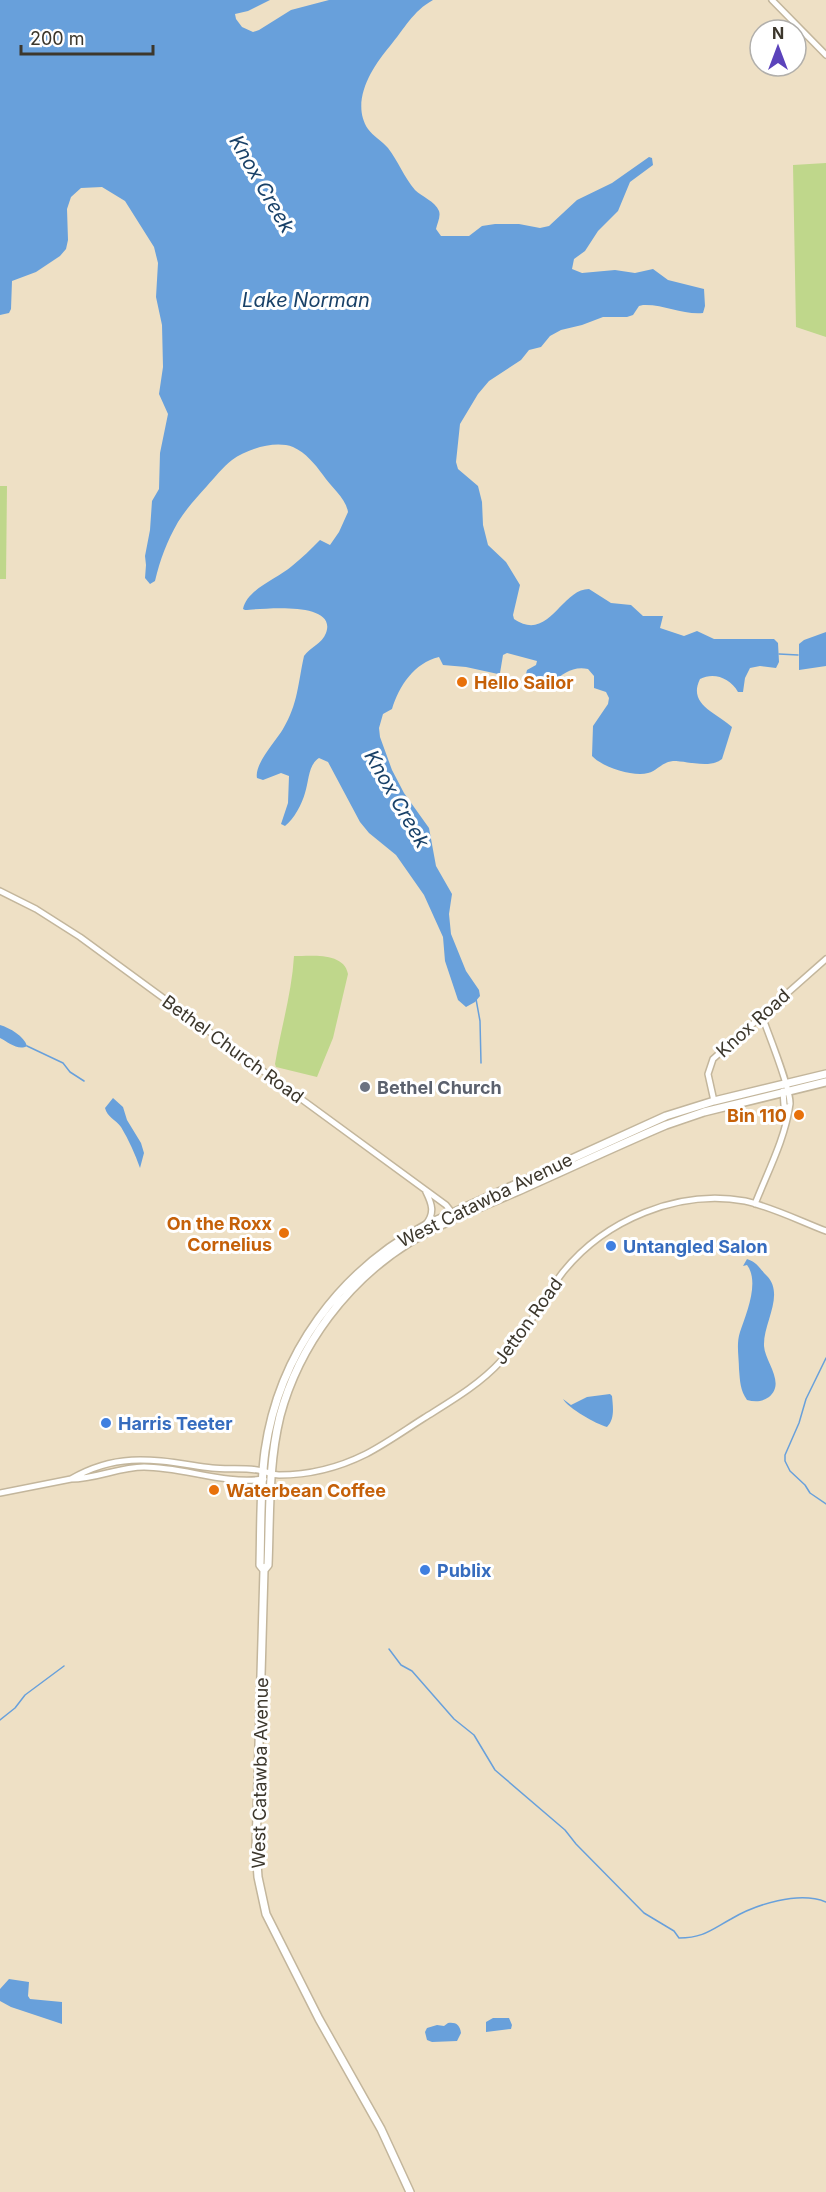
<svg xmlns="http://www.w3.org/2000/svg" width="826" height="2192" font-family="Inter,sans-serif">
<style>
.green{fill:#bfd78b}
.water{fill:#68a0db}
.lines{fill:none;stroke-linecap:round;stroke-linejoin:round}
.stream{stroke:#68a0db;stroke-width:1.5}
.minor-casing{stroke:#c3b69c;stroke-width:8}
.major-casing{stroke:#c3b69c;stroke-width:10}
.minor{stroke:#fff;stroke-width:5}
.major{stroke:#fff;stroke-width:7}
.food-dot{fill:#e8710a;stroke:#fff;stroke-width:2}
.worship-dot{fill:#6b7280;stroke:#fff;stroke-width:2}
.shop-dot{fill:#3f7fe0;stroke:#fff;stroke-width:2}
.labels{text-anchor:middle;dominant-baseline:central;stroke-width:6;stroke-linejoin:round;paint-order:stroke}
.food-label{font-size:18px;font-weight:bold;fill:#c56008;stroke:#fff;text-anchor:start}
.street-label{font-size:18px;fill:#3c372c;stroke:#fff}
.worship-label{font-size:18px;font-weight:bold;fill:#5b616d;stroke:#fff;text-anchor:start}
.shop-label{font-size:18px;font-weight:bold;fill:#366cbe;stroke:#fff;text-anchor:start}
.water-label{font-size:20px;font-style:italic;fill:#194168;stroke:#fff}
</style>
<rect width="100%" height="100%" fill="#eee0c5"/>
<path class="green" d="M 826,163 L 826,337 L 796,327 L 793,165 Z
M 0,486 L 7,486 L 6,579 L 0,579 Z
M 294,956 C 312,956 344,952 348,974 L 333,1038 L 317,1077 L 276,1067 L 275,1064 C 281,1028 292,992 294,956 Z"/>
<path class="water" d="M 0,0 L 270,0 L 248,11 L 235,14 L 236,19 L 242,27 L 253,32 L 259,30 L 291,10 L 329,0 L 433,0 C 413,11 404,29 390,46 C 372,67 350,102 368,129 C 373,136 382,141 388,148 C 398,161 404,177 415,190 C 422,197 435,201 439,211 C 441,217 437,224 436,229 L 441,236 L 469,236 L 482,226 L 495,224 L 519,224 L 540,228 L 549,226 L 577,200 L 612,183 L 649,157 L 652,158 L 653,165 L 630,182 L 618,211 L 598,231 L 585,251 L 574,259 L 572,269 L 582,273 L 615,270 L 635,273 L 653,269 L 668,280 L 704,289 L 705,306 L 703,313 C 683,315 664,304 643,305 L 639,306 L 633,315 L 627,317 L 603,317 L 582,325 L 561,330 L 550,336 L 541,347 L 529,350 L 521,360 L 489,381 L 478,394 L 460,424 L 456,462 L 458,469 L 478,486 L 482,502 L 483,525 L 488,545 L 506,562 L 520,585 L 513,615 L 514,619 C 549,643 561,589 589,589 L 611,603 L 631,605 L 643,616 L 663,616 L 660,628 L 684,636 L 697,631 L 714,639 L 774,639 L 778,643 L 779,662 L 776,668 L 760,666 L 750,668 L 745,678 L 743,692 L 738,692 C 730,678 714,672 700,679 C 687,705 718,713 732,727 L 722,759 C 710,769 688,761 673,761 C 662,762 657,771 648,773 C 633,777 602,767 592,756 L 593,726 L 608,704 L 609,698 L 606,692 L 594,688 L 594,676 L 588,669 C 572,666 564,674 552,682 L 536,682 L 528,679 L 526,674 L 527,670 L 536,665 L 537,661 L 507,653 L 503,655 L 500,673 L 498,674 L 466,667 L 443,665 L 439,657 C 414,663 399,686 392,709 L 383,714 L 379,728 L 380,737 L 392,770 L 404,793 L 429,828 L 436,866 L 452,894 L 449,914 L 451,934 L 466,971 L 479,990 L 480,996 L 475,1002 L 466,1007 L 458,1000 L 445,961 L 443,937 L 424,895 L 396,855 L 369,833 L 360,822 L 328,762 L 319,758 C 308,765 309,781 305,793 C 302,804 294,819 285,826 L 281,824 L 288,803 L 289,776 L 281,773 L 263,780 L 257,778 C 254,764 276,741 283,729 C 298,704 298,683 304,656 C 310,647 322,644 326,633 C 338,600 261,609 245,610 L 243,609 C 247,589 277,579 292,566 C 302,558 311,549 320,540 L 330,545 L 339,532 L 348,512 C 346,498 331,487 323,475 C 315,464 306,453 293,447 C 275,440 247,449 232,460 C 223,467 215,477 207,486 C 197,497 186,509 178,522 C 167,541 160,560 155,581 L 150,584 L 145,578 L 146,565 L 145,556 L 150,530 L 152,501 L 159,489 L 160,453 L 168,414 L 159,394 L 163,367 L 162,325 L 156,297 L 158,263 L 154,247 L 125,201 L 102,187 L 81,188 L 71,197 L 67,209 L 68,240 L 66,249 L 60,256 L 36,272 L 12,281 L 11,309 L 9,313 L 0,315 Z
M 826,632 L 826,666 L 799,670 L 799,644 L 804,640 Z
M 0,1025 C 10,1028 24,1036 27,1046 C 18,1051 8,1042 0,1038 Z
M 113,1098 L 123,1107 L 127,1120 L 141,1143 L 144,1153 L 140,1168 C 135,1154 129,1140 121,1127 C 116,1120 107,1117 105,1108 Z
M 747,1259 C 758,1263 759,1268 767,1276 C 785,1295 763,1323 764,1346 C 765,1362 786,1383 769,1397 C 762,1402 755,1402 747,1400 C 740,1390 740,1381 739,1369 C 739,1357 736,1344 740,1332 C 746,1314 760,1282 747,1265 L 743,1266 Z
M 610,1394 L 612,1396 C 613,1407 615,1419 607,1427 C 596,1424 568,1408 563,1399 L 571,1405 L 587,1397 Z
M 9,1979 L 29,1982 L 28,1996 L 30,1999 L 62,2002 L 62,2024 L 11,2007 L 0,2001 L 0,1989 Z
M 493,2018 L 509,2018 L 512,2025 L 511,2029 L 486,2032 L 486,2022 Z
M 448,2023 C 456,2022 460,2025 461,2033 L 457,2041 L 432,2042 L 427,2040 L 425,2032 L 427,2028 L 437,2025 L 444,2026 Z"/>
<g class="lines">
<path class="stream" d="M 779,654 L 798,655
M 476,999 L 480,1021 L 481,1063
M 27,1046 L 63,1063 L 70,1072 L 84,1081
M 826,1358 L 806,1399 L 799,1423 L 785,1455 L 785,1461 L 790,1471 L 805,1485 L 810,1493 L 826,1504
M 389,1649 L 401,1665 L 412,1671 L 454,1719 L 474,1735 L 495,1770 L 565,1830 L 576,1844 L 644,1913 L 674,1931 L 679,1938 C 703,1938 711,1930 731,1919 C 756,1904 799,1891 826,1902
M 0,1720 L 15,1708 L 25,1695 L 64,1666"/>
<g class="minor-casing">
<path id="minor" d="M 772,0 L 826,55
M 0,891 L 36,909 L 80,937 L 446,1205 L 454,1215
M 783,1091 L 784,1105 L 787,1109
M 714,1101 L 708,1074 L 713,1059 L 826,959
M 755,1204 C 768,1171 785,1139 790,1104 C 791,1089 768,1033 762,1016
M 426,1224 C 435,1213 432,1204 426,1192
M 71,1479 C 121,1450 159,1461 212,1468 C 228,1470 247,1467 262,1471 C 269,1472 272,1475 279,1475 C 309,1475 340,1467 366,1454 C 387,1443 405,1430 424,1418 C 451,1401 479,1385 501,1361 C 525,1335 541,1301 563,1272 C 605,1220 678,1189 745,1201 C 772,1207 800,1221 826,1231
M 0,1493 L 71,1479 C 96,1479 119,1467 144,1467 C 184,1467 224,1485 264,1479"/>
</g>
<g class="major-casing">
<path id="major" d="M 264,1570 L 260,1565 C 261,1527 260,1488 265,1451 C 279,1353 340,1271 426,1225 L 666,1116 L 714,1101 L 826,1074
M 410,2192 L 381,2129 L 319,2019 L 266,1914 L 258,1877 L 256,1849 L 264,1570 L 268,1565 C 270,1516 268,1465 280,1416 C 299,1345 347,1281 410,1242 C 446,1220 487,1205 525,1188 C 572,1167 619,1145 666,1125 L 704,1112 L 826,1082"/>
</g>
<use href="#minor" class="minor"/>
<use href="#major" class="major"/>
</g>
<g class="food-dot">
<circle cx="462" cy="682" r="6"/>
<circle cx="799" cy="1115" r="6"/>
<circle cx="284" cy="1233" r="6"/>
<circle cx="214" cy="1490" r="6"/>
</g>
<circle class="worship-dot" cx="365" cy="1087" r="6"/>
<g class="shop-dot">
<circle cx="611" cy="1246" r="6"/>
<circle cx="106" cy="1423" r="6"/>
<circle cx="425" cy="1570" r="6"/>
</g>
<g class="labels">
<g class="food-label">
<text x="474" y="682">Hello Sailor</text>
<text x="787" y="1115" text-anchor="end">Bin 110</text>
<text x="272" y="1223" text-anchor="end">On the Roxx<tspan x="272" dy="21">Cornelius</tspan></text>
<text x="226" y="1490">Waterbean Coffee</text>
</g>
<g class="street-label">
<text transform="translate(753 1023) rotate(-42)">Knox Road</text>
<text transform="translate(233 1049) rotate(36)">Bethel Church Road</text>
<text transform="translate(485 1200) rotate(-26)">West Catawba Avenue</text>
<text transform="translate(528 1321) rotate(-54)">Jetton Road</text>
<text transform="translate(260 1773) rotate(-89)">West Catawba Avenue</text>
</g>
<g class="worship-label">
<text x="377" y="1087">Bethel Church</text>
</g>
<g class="shop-label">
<text x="623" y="1246">Untangled Salon</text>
<text x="118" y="1423">Harris Teeter</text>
<text x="437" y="1570">Publix</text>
</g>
<g class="water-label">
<text transform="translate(262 184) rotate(60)">Knox Creek</text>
<text x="306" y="300">Lake Norman</text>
<text transform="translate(397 799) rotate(60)">Knox Creek</text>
</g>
</g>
<g transform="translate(778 48)"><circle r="28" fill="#ffffff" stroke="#b1afab" stroke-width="1.5"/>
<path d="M0-4.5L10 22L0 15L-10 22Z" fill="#5b43bb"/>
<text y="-9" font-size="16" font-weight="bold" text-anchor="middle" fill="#3c372c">N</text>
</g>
<path d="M21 45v9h132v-9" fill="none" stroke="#3c372c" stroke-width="3"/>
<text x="30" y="45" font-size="18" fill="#3c372c" stroke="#ffffff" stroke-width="4.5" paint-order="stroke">200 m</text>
</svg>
